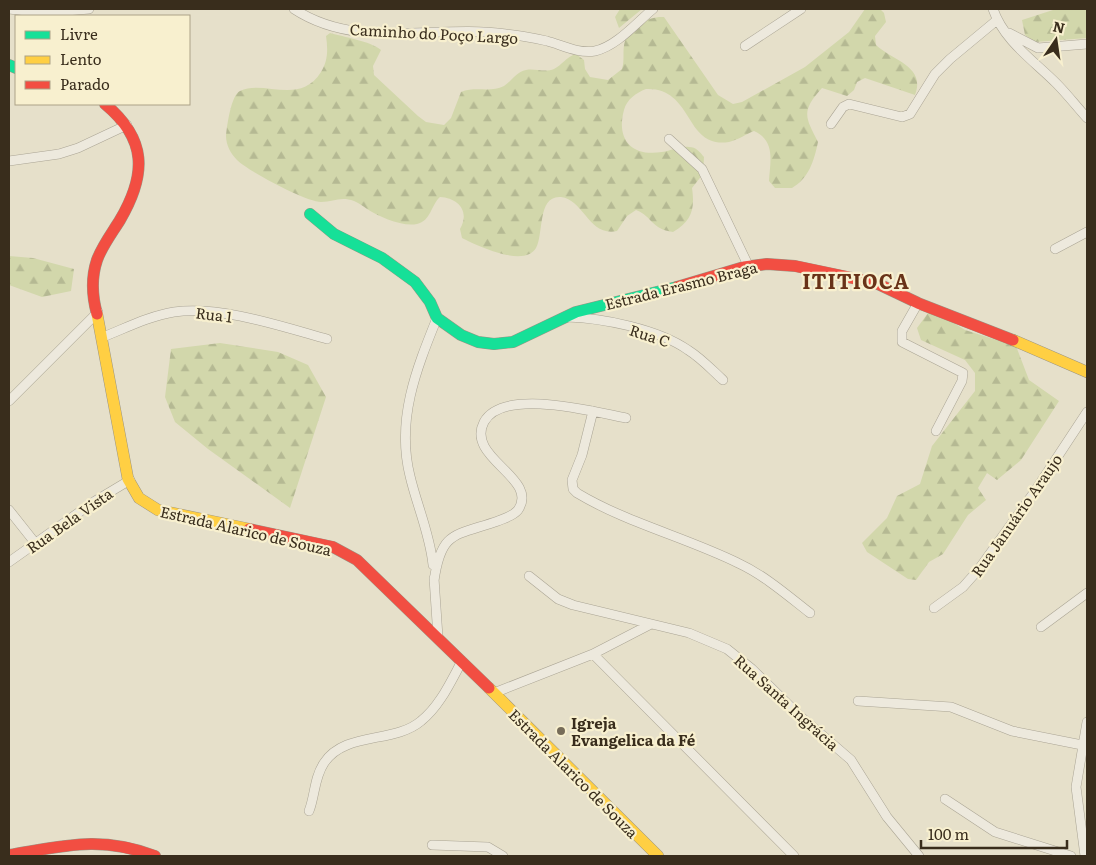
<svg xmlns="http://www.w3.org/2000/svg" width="1096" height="865" font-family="Literata,serif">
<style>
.forest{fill:url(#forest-firs)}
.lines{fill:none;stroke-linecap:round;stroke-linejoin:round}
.street-casing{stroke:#aaa494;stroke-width:10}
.fast-casing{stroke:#9a9484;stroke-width:12}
.slow-casing{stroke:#9a9484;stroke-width:12}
.jam-casing{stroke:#9a9484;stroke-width:12}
.street{stroke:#ede9dd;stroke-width:9}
.fast{stroke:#16e098;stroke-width:11}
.slow{stroke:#ffcf43;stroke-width:11}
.jam{stroke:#f24e42;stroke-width:11}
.poi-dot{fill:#766c59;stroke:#f8f0cf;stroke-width:2}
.labels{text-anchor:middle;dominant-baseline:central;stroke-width:4.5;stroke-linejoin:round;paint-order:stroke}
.street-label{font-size:15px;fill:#392d1c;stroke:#f8f0cf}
.poi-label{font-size:15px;font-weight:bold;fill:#392d1c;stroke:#f8f0cf;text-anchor:start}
.district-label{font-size:20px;font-weight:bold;letter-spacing:1px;fill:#683218;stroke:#f8f0cf}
</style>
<defs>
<pattern id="forest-firs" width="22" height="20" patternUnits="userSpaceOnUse" patternTransform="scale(1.25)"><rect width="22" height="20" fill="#d2d7ab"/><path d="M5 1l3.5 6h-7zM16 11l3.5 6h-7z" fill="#b5b993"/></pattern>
</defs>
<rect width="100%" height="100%" fill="#e6e0ca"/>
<path class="forest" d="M 620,9 L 642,9 L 619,28 L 615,17 Z
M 865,9 L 880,9 L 884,13 L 886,22 L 875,36 L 876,45 C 893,61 926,66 915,95 L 865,78 L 857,82 L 854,90 L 847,96 L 822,88 C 800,112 806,118 818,142 C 814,161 809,178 792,188 L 775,188 L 769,181 C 770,162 776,141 754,131 C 746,134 738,140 729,142 C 684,149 694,87 646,89 C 636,93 627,99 624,110 C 616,139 631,157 662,152 C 671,151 680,146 689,147 C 696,147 700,152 704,157 L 703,174 L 692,188 C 695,209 692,221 673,232 C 651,229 653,217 636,210 L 627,216 L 617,231 C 589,237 584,200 561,197 C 537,195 544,234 536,248 C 524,268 478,246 462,238 L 460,229 C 470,212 459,198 440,197 C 431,205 431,221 417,224 C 402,227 380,217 367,209 C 363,206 359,203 354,201 C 340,196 334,202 321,202 C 306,202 248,171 237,160 C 231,154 226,145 226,136 C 227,126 231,95 240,91 C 263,79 300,106 321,72 C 328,61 328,49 326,36 L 330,33 C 344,37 370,41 381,50 L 373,66 L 374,75 L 418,116 L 426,122 L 444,125 L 451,118 L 461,92 C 475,86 491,93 504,86 C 512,81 516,72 526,70 C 535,68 545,73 554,69 C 562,65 566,57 576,54 L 584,60 L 585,69 L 590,77 L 608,80 L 622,69 C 625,60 622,50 625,41 C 632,26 648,16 664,17 L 718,95 L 733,104 L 742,102 L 805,67 L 849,32 Z
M 1056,9 L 1087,9 L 1087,38 L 1035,42 L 1025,35 L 1022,20 Z
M 9,256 L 33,258 L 74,269 L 71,291 L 42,297 L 9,285 Z
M 928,313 L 938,313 L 965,330 L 1016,346 L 1029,380 L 1059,401 L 1021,460 L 997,480 L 987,473 L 978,488 L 986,500 L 968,515 L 943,554 L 929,562 L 916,580 L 908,579 L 867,552 L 862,543 L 887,518 L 897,496 L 920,484 L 932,446 L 975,391 L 975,373 L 965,360 L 921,340 L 917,328 Z
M 220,343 L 278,352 L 308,365 L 326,397 L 290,508 L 208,449 L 175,422 L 165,397 L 171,349 Z"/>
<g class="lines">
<g class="street-casing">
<path id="street" d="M 9,9 L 44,13 L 89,9
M 294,9 C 358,51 435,24 506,34 C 519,35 534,38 547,41 C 562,45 579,54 595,51 C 617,46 636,23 653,9
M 993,9 C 1004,41 1033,60 1056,83 C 1067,94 1077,107 1087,118
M 1009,33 L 1038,48 L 1087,44
M 745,46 L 801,9
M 831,124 L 843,107 L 849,104 L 902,117 L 910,114 L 935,74 L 950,59 L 997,20
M 669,139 L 702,169 L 749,267
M 9,161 L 59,154 L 78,148 L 127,125
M 1055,249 L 1087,232
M 918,303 L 902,331 L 902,342 L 963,373 L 962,381 L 936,431
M 566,317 C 603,318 658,329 688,350 C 701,358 712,370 723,380
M 103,337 C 126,328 149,316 174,312 C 219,305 284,327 327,339
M 9,401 L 98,312
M 593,411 L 582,455 L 572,480 L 573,489 L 577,493 C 627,523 685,537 738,563 C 764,575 787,595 810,613
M 9,510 L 36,544
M 9,562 L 95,501 L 130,480
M 433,565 C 430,534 417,506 410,476 C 396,420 416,370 437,318
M 529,576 L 558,599 L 573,605 L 689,633 L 727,649 L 752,669 L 800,716 L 851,760 L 887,817 L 919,856
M 434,578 L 438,637
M 434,581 C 441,531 454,536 498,521 C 505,518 513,516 518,510 C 540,478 465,458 484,422 C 503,387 595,412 626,418
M 934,608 L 963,587 L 979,569 L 1033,494 L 1087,412
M 1041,627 L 1087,593
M 593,654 L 794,856
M 494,693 L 593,654 L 649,625
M 858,701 L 951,707 L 1012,731 L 1082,745
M 945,799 L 995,832 L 1071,856
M 309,811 C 315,796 314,778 324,763 C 345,731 394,744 421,721 C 440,706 451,681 462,661
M 432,845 L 488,847 L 503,856
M 1085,856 L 1076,787 L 1087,722"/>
</g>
<g class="fast-casing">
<path id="fast" d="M 9,65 L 16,68
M 310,214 L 334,234 L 382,258 L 415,282 L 430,302 L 437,318 L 461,335 L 478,342 L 494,344 L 513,342 L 576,312 L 677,287"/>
</g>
<g class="slow-casing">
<path id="slow" d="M 97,314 L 128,479 L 139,498 L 158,510 L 249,529
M 1013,340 L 1087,372
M 489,688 L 658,856"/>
</g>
<g class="jam-casing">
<path id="jam" d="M 677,287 L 744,267 L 767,264 L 795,266 L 876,283 L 918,303 L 1013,340
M 97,314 C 92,296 91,278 97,260 C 102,246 112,233 120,220 C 147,174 147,139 105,104
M 249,529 L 333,547 L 357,560 L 489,688
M 9,855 C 64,846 100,835 155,856"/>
</g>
<use href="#street" class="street"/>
<use href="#fast" class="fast"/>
<use href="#slow" class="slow"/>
<use href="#jam" class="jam"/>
</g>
<circle class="poi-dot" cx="561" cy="731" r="5"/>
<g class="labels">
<g class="street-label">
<text transform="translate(434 33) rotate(3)">Caminho do Poço Largo</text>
<text transform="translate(681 285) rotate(-14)">Estrada Erasmo Braga</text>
<text transform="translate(214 314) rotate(7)">Rua 1</text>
<text transform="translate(650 335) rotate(18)">Rua C</text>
<text transform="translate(1016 515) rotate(-55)">Rua Januário Araujo</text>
<text transform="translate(69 520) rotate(-35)">Rua Bela Vista</text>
<text transform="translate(246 530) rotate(13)">Estrada Alarico de Souza</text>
<text transform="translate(787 702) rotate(42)">Rua Santa Ingrácia</text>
<text transform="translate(574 773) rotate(45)">Estrada Alarico de Souza</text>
</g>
<g class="poi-label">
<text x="571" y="722">Igreja<tspan x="571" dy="17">Evangelica da Fé</tspan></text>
</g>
<g class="district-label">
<text x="856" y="280">ITITIOCA</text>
</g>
</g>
<rect width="1096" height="865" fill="none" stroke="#392d1c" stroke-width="20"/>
<rect x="15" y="15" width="175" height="90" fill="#f8f0cf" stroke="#aca287"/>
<rect x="25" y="31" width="25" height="8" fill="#16e098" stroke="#aca287"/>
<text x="60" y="40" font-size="15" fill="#392d1c">Livre</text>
<rect x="25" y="56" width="25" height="8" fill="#ffcf43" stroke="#aca287"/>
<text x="60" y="65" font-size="15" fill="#392d1c">Lento</text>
<rect x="25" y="81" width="25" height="8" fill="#f24e42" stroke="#aca287"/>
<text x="60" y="90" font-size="15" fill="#392d1c">Parado</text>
<g transform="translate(1056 40) rotate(13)" stroke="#f8f0cf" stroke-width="4" paint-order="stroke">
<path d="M0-4L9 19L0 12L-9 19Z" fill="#392d1c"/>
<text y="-8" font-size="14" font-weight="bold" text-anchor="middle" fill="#392d1c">N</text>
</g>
<path d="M921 840v8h146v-8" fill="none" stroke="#392d1c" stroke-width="2.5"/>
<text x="928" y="840" font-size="15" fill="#392d1c" stroke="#f8f0cf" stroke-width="4" paint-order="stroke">100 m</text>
</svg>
